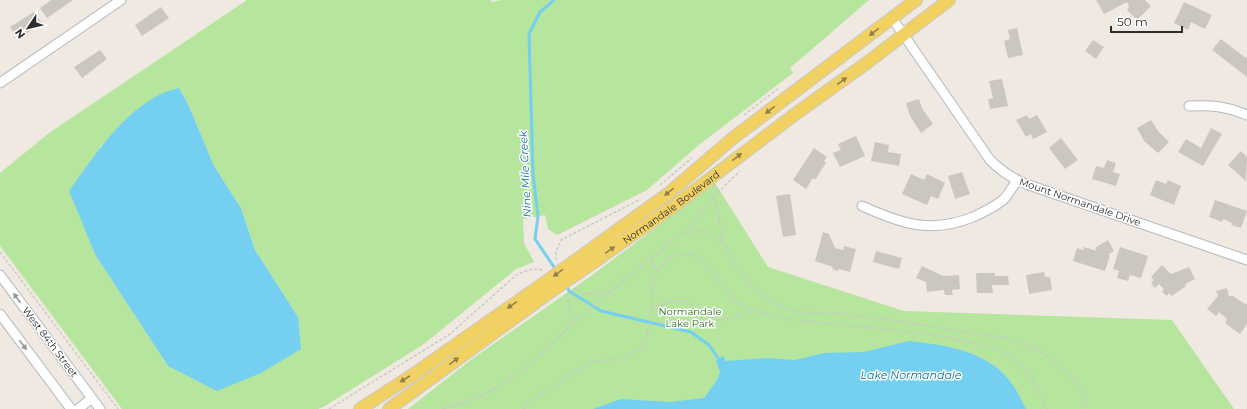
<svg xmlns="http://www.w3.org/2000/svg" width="1247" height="409" font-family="Montserrat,sans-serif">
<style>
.green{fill:#b6e59e;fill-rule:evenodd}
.water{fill:#75cff0}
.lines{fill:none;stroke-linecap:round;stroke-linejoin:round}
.stream{stroke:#75cff0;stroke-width:3}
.building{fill:#cbc7bf}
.minor-casing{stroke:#b4b7c1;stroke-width:11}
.major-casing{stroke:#c9c9c9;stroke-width:14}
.path{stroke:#c9c9c9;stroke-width:1.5;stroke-dasharray:3 2;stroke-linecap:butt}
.minor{stroke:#fff;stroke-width:9}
.major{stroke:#f2d163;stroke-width:12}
.major-bridge-casing{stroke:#c9c9c9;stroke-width:14;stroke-linecap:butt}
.major-bridge{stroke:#f2d163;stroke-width:12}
.oneway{fill:#908048}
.oneway2{fill:#969696}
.labels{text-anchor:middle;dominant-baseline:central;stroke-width:3;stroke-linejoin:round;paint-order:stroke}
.street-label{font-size:10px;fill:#2e2e2e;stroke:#fff}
.park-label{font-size:10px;fill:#2c6e1b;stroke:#fff}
.water-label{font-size:11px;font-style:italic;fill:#0d6fa3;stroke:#fff}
</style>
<rect width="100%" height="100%" fill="#efe9e1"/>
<path class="green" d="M 247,0 L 490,0 L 493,2 L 501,0 L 869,0 L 790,68 L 793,73 L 700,144 L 647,190 L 557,235 L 548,229 L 545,215 L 523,219 L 524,243 L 534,262 L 516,269 L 424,344 L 325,406 L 318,409 L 122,409 L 0,246 L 0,173 L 49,133 ZM 179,88 L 188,104 L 214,166 L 241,208 L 255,250 L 298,317 L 168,366 L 96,256 L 100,147 C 125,121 142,99 179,88 Z
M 715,183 L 768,267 L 904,311 L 1172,320 L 1234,409 L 408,409 L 472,359 L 591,276 Z"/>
<path class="water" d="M 179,88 L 188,104 L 214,166 L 241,208 L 255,250 L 298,317 L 301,349 L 261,373 L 217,391 L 168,366 L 96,256 L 69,191 C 95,155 121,114 161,94 C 166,91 173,90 179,88 Z
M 909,341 C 947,345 989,351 1012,384 C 1018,392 1022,401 1026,409 L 593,409 L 621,399 L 670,402 L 704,398 L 717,380 L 720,372 L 716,361 L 723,356 L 726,361 L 767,358 L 794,360 L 824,353 L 864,352 Z"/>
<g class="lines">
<path class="stream" d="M 554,0 L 540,12 L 529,34 L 533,174 L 538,216 L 535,239 L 556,270
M 566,285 L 569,291 L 601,311 L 691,332 L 709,345 L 720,361"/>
</g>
<path class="building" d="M 51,0 L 73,0 L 47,18 L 40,8 Z
M 1096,0 L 1145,0 L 1151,6 L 1137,20 L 1127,10 L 1129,7 L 1127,2 L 1104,14 Z
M 1184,2 L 1212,15 L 1205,29 L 1191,22 L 1188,30 L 1174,23 Z
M 161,7 L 169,18 L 142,36 L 135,25 Z
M 34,12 L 42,23 L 18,39 L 10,27 Z
M 1017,28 L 1023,55 L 1008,58 L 1004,41 L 1010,39 L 1008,30 Z
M 1221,39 L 1246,58 L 1247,57 L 1247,77 L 1212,50 Z
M 1093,40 L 1104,47 L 1096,59 L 1085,51 Z
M 100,50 L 107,59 L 82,78 L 74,67 Z
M 1002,79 L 1008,106 L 990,109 L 988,99 L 993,98 L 989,81 Z
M 919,99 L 922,108 L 933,124 L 921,133 L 910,116 L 906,103 Z
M 1027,115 L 1029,119 L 1037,115 L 1047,132 L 1033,139 L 1031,134 L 1026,137 L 1016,120 Z
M 1151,120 L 1158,131 L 1169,142 L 1158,153 L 1144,141 L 1137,128 Z
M 1211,128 L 1222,134 L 1203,166 L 1178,152 L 1186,139 L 1201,148 Z
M 856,136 L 865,156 L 840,167 L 833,153 L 841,150 L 838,144 Z
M 1061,138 L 1078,160 L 1065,169 L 1049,148 Z
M 875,142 L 889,145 L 888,152 L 901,154 L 899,166 L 871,161 Z
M 814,148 L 827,157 L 824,161 L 826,163 L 815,180 L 813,178 L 806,189 L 793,180 Z
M 1241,151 L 1247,157 L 1246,181 L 1228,165 Z
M 1107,160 L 1116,163 L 1113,172 L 1120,174 L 1116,186 L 1092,179 L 1096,166 L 1104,168 Z
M 962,172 L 970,194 L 955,199 L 948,176 Z
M 911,174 L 924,180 L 927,174 L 945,183 L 938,199 L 931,196 L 927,205 L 902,194 Z
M 1156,180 L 1166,184 L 1168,180 L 1181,186 L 1174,205 L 1150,195 Z
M 790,194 L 796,235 L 783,237 L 776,196 Z
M 1215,200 L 1247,211 L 1241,228 L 1231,225 L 1232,223 L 1223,219 L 1222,222 L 1209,217 Z
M 823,232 L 829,234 L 835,248 L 843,250 L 844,246 L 856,249 L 850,272 L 839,269 L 838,271 L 832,269 L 833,267 L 815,261 Z
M 1108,240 L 1114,251 L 1108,255 L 1110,255 L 1105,271 L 1073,261 L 1077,248 L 1083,250 L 1084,247 L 1097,251 L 1095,248 Z
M 1120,247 L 1148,256 L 1141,278 L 1130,275 L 1128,281 L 1117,278 L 1119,271 L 1113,269 Z
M 876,251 L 902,258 L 899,269 L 873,262 Z
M 1162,265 L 1171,274 L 1189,267 L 1195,279 L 1185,284 L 1186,286 L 1172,296 L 1169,293 L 1167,296 L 1162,292 L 1164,289 L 1159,284 L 1155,288 L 1151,283 L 1154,280 L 1151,277 Z
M 922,266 L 943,276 L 959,275 L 960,289 L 952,290 L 953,295 L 945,295 L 944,290 L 927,292 L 926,282 L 916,278 Z
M 1044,272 L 1045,277 L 1050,277 L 1052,290 L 1029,294 L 1026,275 Z
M 976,273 L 995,273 L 995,276 L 1008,276 L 1009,285 L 992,285 L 993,293 L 977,293 Z
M 1227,288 L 1229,296 L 1233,296 L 1243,303 L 1247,304 L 1247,324 L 1240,334 L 1225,323 L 1227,319 L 1219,312 L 1216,316 L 1207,309 L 1218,296 L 1216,291 Z"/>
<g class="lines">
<g class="minor-casing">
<path id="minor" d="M 892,18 L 990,160 C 1001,171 1011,178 1026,184 L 1247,260
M 0,83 L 121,0
M 1189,106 C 1212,105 1225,106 1247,115
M 862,206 C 902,224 931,234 973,217 C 984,212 997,206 1005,198 C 1009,193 1013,186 1017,181
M 0,275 L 100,409
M 0,314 L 71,409
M 78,409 L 92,398"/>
</g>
<g class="major-casing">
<g id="major">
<path d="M 572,263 L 669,193 L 733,138 L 916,0"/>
<path id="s1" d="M 578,273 L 674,206 L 794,115 L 868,62 L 949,0"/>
<path d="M 360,409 L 414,374 L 544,283"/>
<path d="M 389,409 L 550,292"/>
</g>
</g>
<path class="path" d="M 744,115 L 779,88
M 660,185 L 692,158
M 714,196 L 740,171
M 683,233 L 689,229 L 714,196 C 719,211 719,228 724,243 C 728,253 734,265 740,273 C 752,288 768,300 785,308 C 802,315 827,312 846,314 C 899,321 952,330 1006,338 L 1040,351 L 1070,374 L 1081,390 L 1087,409
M 0,252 L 118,409
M 556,260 L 556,252 L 561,240 L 639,200
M 650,260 L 658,269
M 575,288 C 585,297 600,294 612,291
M 566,294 C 571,305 571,315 570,327
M 653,310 C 660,304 676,299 686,302 C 696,306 705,316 716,319 C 725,321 743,316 749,311
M 329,409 L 450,334 L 515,276 C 525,271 533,267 543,270
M 442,409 C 463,403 485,396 503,384 C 533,364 557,337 584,314 C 616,286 650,260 683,233 C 701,229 710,231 724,243
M 523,409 L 539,395 L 591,362 L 625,358 L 642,348 L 646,342 L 651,314 L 653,310 L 651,302 L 652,288 L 658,269 L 677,255 L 692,254 L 705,262 L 733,300 L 750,310 L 788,319 L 930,334 L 986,345 L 1009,355 L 1031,375 L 1047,409"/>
<use href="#minor" class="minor"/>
<use href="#major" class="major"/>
<g class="major-bridge-casing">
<path id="major-bridge" d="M 544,283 L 572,263
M 550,292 L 578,273"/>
</g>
<use href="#major-bridge" class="major-bridge"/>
</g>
<defs><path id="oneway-solid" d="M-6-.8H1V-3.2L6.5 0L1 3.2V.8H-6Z"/></defs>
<g class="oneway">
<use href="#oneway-solid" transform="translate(874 32) rotate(143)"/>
<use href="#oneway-solid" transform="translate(842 81) rotate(-36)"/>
<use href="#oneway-solid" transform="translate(770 110) rotate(143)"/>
<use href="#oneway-solid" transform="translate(737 157) rotate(-37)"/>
<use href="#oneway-solid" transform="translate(669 192) rotate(141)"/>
<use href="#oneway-solid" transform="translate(610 250) rotate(-35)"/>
<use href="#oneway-solid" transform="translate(558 273) rotate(144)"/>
<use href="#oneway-solid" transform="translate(512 305) rotate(145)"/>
<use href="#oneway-solid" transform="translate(454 361) rotate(-36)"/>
<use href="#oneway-solid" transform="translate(405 379) rotate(147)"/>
</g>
<g class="oneway2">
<use href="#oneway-solid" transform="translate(17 298) rotate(-127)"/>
<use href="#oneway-solid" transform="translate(23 345) rotate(53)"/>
</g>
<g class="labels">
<g class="street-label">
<text transform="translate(1080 202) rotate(19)">Mount Normandale Drive</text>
<text stroke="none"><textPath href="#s1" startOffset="114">Normandale Boulevard</textPath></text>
<text transform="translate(50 342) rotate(53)">West 84th Street</text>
</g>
<g class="park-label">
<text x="690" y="311">Normandale<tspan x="690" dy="12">Lake Park</tspan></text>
</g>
<g class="water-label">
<text transform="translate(525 174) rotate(-93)">Nine Mile Creek</text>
<text x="911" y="375">Lake Normandale</text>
</g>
</g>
<g transform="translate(28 28) rotate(235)" stroke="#ffffff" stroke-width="3" paint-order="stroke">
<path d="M0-3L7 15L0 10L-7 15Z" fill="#2e2e2e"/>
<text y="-6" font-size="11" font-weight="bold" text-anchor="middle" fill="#2e2e2e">N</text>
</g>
<path d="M1111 26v6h71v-6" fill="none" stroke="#2e2e2e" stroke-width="2"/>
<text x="1117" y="26" font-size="12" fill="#2e2e2e" stroke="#ffffff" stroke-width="3" paint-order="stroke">50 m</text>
</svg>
